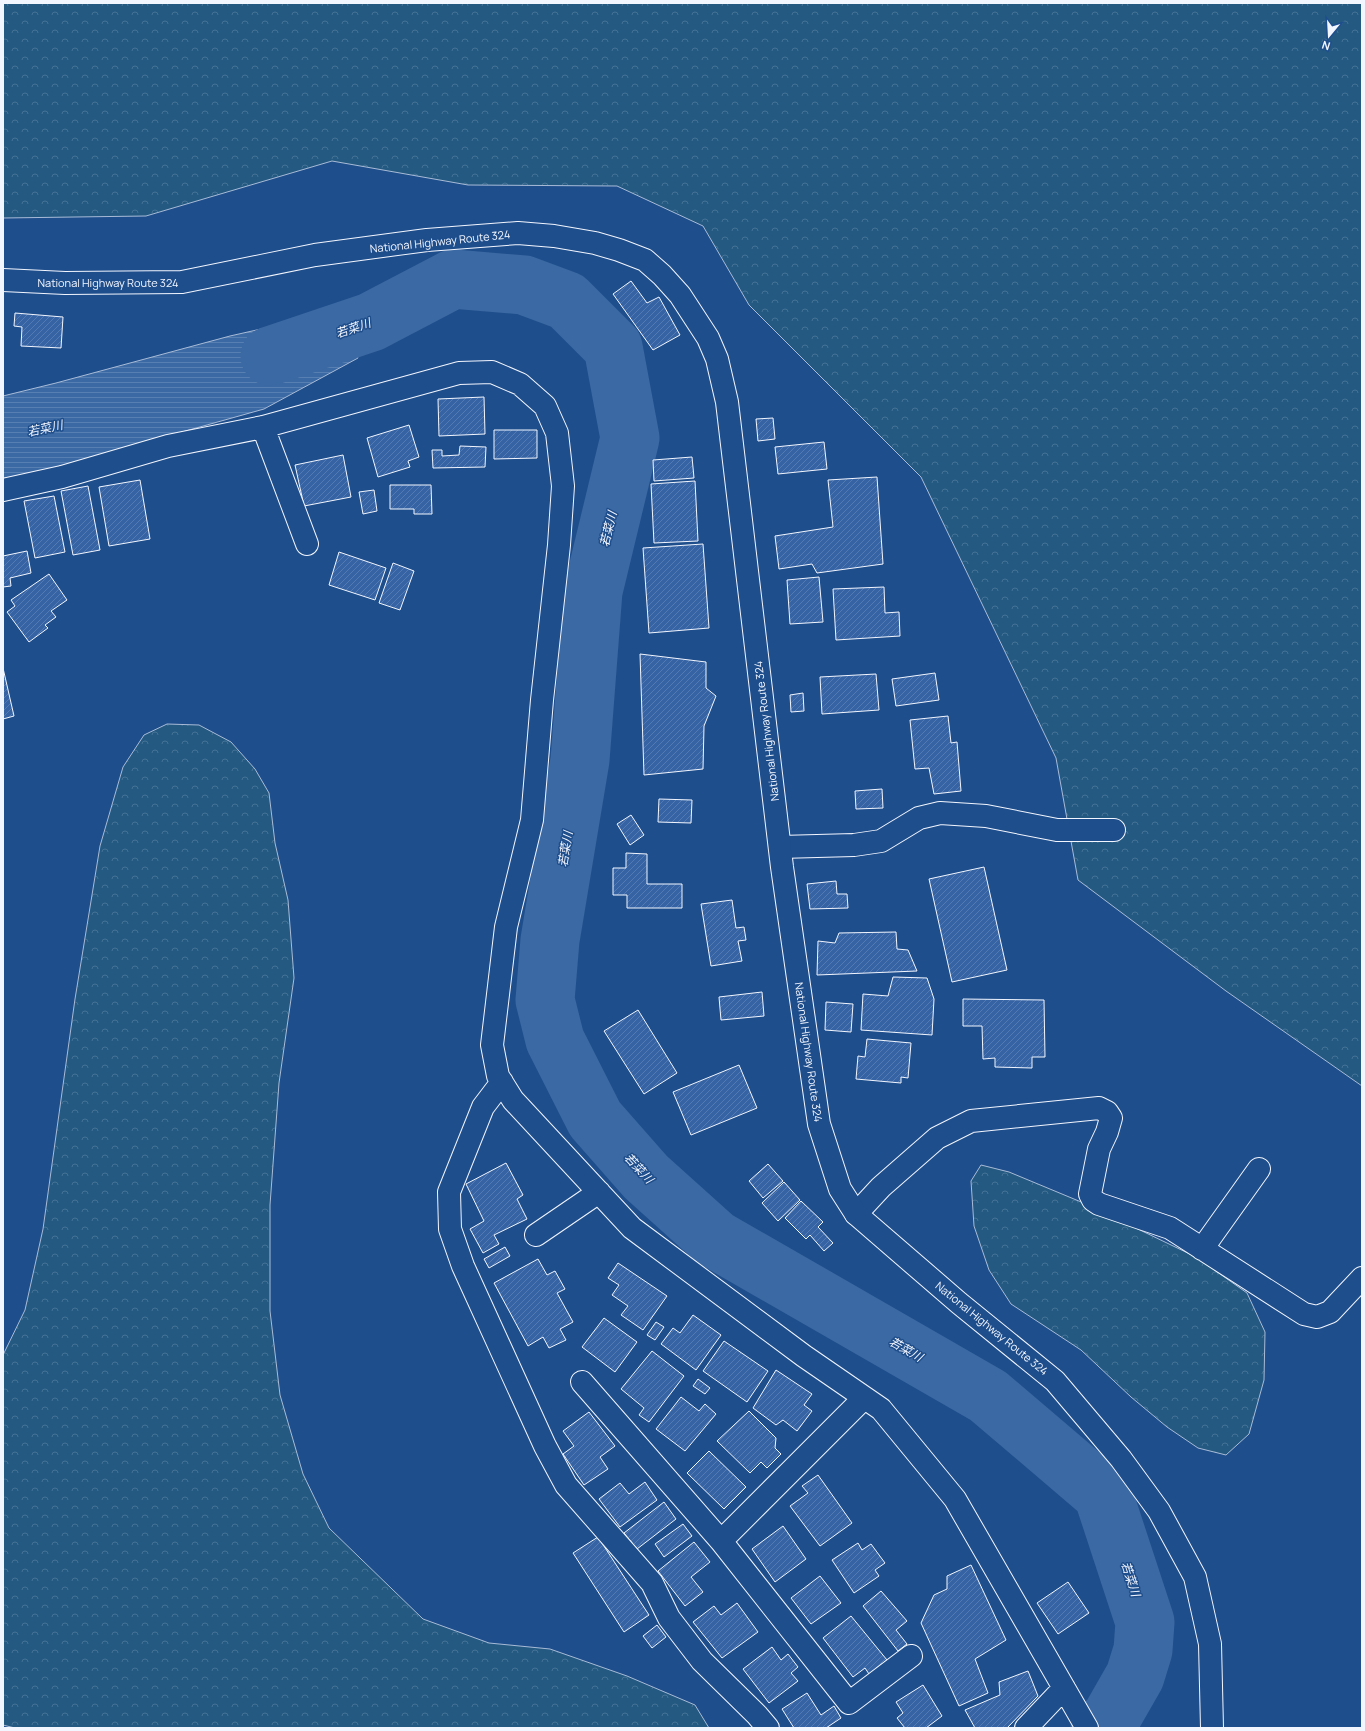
<svg xmlns="http://www.w3.org/2000/svg" width="1365" height="1731" font-family="Manrope,'Noto Sans JP',sans-serif">
<style>
.forest{fill:url(#forest-crowns);stroke:#a8bbd7}
.water{fill:url(#water-rules);stroke:#a8bbd7}
.lines{fill:none;stroke-linecap:round;stroke-linejoin:round}
.river{stroke:#3b69a3;stroke-width:59}
.building{fill:url(#building-hatch);stroke:#f2f6ff}
.minor-casing{stroke:#f2f6ff;stroke-width:24}
.highway-casing{stroke:#f2f6ff;stroke-width:24}
.minor{stroke:#1f4e8c;stroke-width:22}
.highway{stroke:#1f4e8c;stroke-width:22}
.labels{text-anchor:middle;dominant-baseline:central;stroke-width:3;stroke-linejoin:round;paint-order:stroke}
.street-label{font-size:11px;fill:#f2f6ff;stroke:#1f4e8c}
.water-label{font-size:12px;font-style:italic;fill:#f2f6ff;stroke:#1f4e8c}
</style>
<defs>
<pattern id="forest-crowns" width="20" height="18" patternUnits="userSpaceOnUse"><rect width="20" height="18" fill="#245a82"/><path d="M2 6a3 3 0 1 1 6 0M12 15a3 3 0 1 1 6 0" fill="none" stroke="#447295"/></pattern>
<pattern id="water-rules" width="6" height="5" patternUnits="userSpaceOnUse"><rect width="6" height="5" fill="#3b69a3"/><path d="M0 2.5h6" fill="none" stroke="#587fb1"/></pattern>
<pattern id="building-hatch" width="6" height="6" patternUnits="userSpaceOnUse"><rect width="6" height="6" fill="#3563a3"/><path d="M-1 1l2-2M0 6l6-6M5 7l2-2" fill="none" stroke="#537ab1"/></pattern>
</defs>
<rect width="100%" height="100%" fill="#1f4e8c"/>
<path class="forest" d="M 3,3 L 1362,3 L 1362,1086 L 1226,991 L 1078,880 L 1056,758 L 921,477 L 749,305 L 703,226 L 617,186 L 468,185 L 332,161 L 146,216 L 3,218 Z
M 167,724 L 199,725 L 231,742 L 255,769 L 269,793 L 275,843 L 288,900 L 294,978 L 279,1083 L 270,1205 L 270,1311 L 280,1395 L 303,1474 L 329,1528 L 423,1619 L 489,1643 L 550,1649 L 627,1676 L 695,1705 L 709,1728 L 15,1728 L 3,1725 L 3,1355 L 25,1310 L 43,1229 L 75,999 L 100,846 L 123,767 L 144,735 Z
M 981,1165 L 1009,1172 L 1086,1204 L 1196,1257 L 1247,1293 L 1265,1332 L 1264,1380 L 1249,1434 L 1226,1455 L 1198,1448 L 1167,1427 L 1131,1397 L 1081,1350 L 1011,1304 L 989,1270 L 974,1226 L 971,1181 Z"/>
<path class="water" d="M 341,311 L 358,358 L 264,409 L 25,476 L 3,479 L 3,396 L 56,383 L 230,336 Z"/>
<g class="lines">
<path class="river" d="M 270,356 L 371,322 L 453,279 L 524,285 L 567,301 L 613,347 L 630,438 L 593,591 L 580,760 L 550,940 L 545,1000 L 555,1040 L 595,1119 L 646,1177 L 715,1239 L 988,1396 L 1103,1494 L 1145,1622 L 1143,1650 L 1135,1676 L 1111,1718 L 1100,1728"/>
</g>
<path class="building" d="M 631,281 L 647,303 L 659,297 L 680,335 L 653,350 L 613,294 Z
M 15,313 L 63,317 L 61,348 L 21,346 L 22,327 L 14,326 Z
M 484,397 L 485,434 L 439,436 L 438,399 Z
M 773,418 L 775,439 L 758,441 L 756,419 Z
M 409,425 L 419,457 L 408,461 L 410,467 L 378,477 L 367,438 Z
M 494,430 L 537,430 L 537,458 L 494,459 Z
M 824,442 L 827,469 L 778,474 L 775,447 Z
M 460,446 L 486,447 L 485,467 L 433,468 L 432,450 L 442,450 L 442,456 L 459,455 Z
M 343,455 L 351,497 L 304,506 L 295,465 Z
M 692,457 L 694,478 L 654,481 L 653,460 Z
M 877,477 L 883,564 L 817,573 L 812,564 L 779,569 L 775,536 L 833,527 L 828,480 Z
M 140,480 L 150,539 L 109,546 L 99,487 Z
M 695,481 L 698,541 L 654,543 L 651,484 Z
M 390,485 L 431,485 L 432,514 L 414,514 L 414,509 L 390,509 Z
M 88,486 L 100,550 L 73,555 L 61,491 Z
M 374,490 L 377,511 L 363,514 L 359,492 Z
M 54,496 L 65,552 L 35,558 L 24,501 Z
M 703,544 L 709,628 L 649,633 L 643,548 Z
M 27,551 L 31,573 L 10,578 L 11,586 L 3,587 L 3,556 Z
M 339,552 L 386,568 L 375,600 L 329,585 Z
M 393,563 L 414,571 L 400,610 L 379,603 Z
M 49,574 L 67,600 L 51,611 L 56,617 L 45,625 L 48,628 L 29,642 L 7,612 L 15,606 L 11,600 Z
M 819,577 L 823,622 L 790,624 L 787,580 Z
M 884,587 L 885,613 L 899,612 L 900,636 L 836,640 L 833,589 Z
M 640,654 L 706,662 L 706,688 L 716,696 L 704,726 L 703,769 L 644,775 Z
M 3,668 L 14,716 L 3,719 Z
M 935,673 L 939,700 L 896,706 L 892,679 Z
M 876,674 L 879,710 L 822,714 L 820,677 Z
M 803,693 L 804,711 L 791,712 L 790,695 Z
M 948,716 L 951,743 L 957,742 L 961,791 L 934,794 L 929,768 L 915,769 L 910,720 Z
M 882,789 L 883,808 L 856,809 L 855,791 Z
M 659,799 L 692,800 L 691,823 L 658,822 Z
M 631,815 L 644,835 L 630,845 L 617,824 Z
M 626,853 L 647,854 L 647,884 L 682,884 L 682,908 L 627,908 L 627,895 L 613,895 L 613,868 L 626,868 Z
M 984,867 L 1007,970 L 952,982 L 929,879 Z
M 836,881 L 837,894 L 847,894 L 848,908 L 810,909 L 807,884 Z
M 732,900 L 736,928 L 744,927 L 746,940 L 738,941 L 742,961 L 711,966 L 701,904 Z
M 896,932 L 897,949 L 908,950 L 917,971 L 817,975 L 818,941 L 835,943 L 839,933 Z
M 893,977 L 927,978 L 934,999 L 932,1035 L 861,1030 L 863,994 L 888,996 Z
M 762,992 L 764,1016 L 721,1020 L 719,997 Z
M 963,999 L 1044,1000 L 1045,1057 L 1032,1057 L 1032,1068 L 995,1067 L 995,1058 L 983,1059 L 982,1026 L 963,1026 Z
M 826,1002 L 853,1004 L 851,1032 L 825,1030 Z
M 638,1010 L 677,1073 L 644,1094 L 604,1031 Z
M 867,1039 L 911,1043 L 908,1078 L 901,1077 L 901,1083 L 856,1079 L 858,1056 L 865,1057 Z
M 739,1065 L 757,1108 L 691,1135 L 673,1092 Z
M 506,1163 L 523,1195 L 517,1199 L 527,1219 L 494,1235 L 499,1244 L 483,1253 L 470,1229 L 484,1221 L 466,1184 Z
M 768,1164 L 783,1181 L 763,1198 L 749,1181 Z
M 784,1182 L 800,1200 L 778,1221 L 762,1203 Z
M 801,1201 L 823,1222 L 818,1227 L 833,1243 L 824,1251 L 810,1235 L 806,1239 L 785,1218 Z
M 505,1247 L 510,1256 L 489,1268 L 484,1259 Z
M 538,1259 L 547,1275 L 555,1271 L 565,1289 L 557,1293 L 573,1322 L 560,1329 L 566,1340 L 549,1348 L 543,1337 L 528,1346 L 494,1283 Z
M 618,1263 L 667,1296 L 643,1330 L 621,1315 L 628,1306 L 612,1295 L 619,1285 L 608,1278 Z
M 693,1315 L 721,1335 L 696,1370 L 661,1344 L 673,1328 L 680,1333 Z
M 604,1318 L 637,1342 L 615,1372 L 582,1347 Z
M 656,1322 L 664,1327 L 655,1340 L 647,1335 Z
M 724,1341 L 768,1371 L 747,1402 L 703,1371 Z
M 652,1351 L 684,1376 L 649,1422 L 639,1415 L 644,1408 L 621,1389 Z
M 776,1370 L 812,1394 L 804,1405 L 812,1411 L 797,1431 L 783,1420 L 776,1425 L 753,1408 Z
M 698,1379 L 710,1388 L 705,1394 L 693,1386 Z
M 681,1397 L 699,1411 L 705,1404 L 716,1414 L 685,1451 L 656,1429 Z
M 749,1411 L 776,1438 L 775,1448 L 781,1454 L 767,1468 L 761,1462 L 750,1473 L 717,1441 Z
M 589,1412 L 615,1446 L 600,1457 L 608,1469 L 584,1485 L 563,1454 L 574,1446 L 563,1431 Z
M 709,1451 L 746,1487 L 724,1509 L 687,1473 Z
M 818,1475 L 852,1523 L 820,1546 L 790,1506 L 808,1493 L 802,1486 Z
M 645,1482 L 657,1500 L 620,1527 L 599,1499 L 620,1483 L 629,1494 Z
M 664,1502 L 676,1519 L 637,1549 L 624,1533 Z
M 683,1524 L 692,1536 L 664,1557 L 655,1544 Z
M 783,1526 L 806,1559 L 775,1582 L 752,1549 Z
M 598,1537 L 649,1615 L 624,1632 L 573,1553 Z
M 694,1542 L 710,1562 L 691,1577 L 703,1592 L 685,1606 L 658,1571 Z
M 858,1543 L 862,1550 L 871,1544 L 885,1563 L 875,1570 L 879,1576 L 854,1593 L 832,1560 Z
M 971,1565 L 1006,1640 L 975,1659 L 988,1693 L 959,1706 L 921,1623 L 934,1595 L 947,1589 L 947,1576 Z
M 820,1576 L 841,1603 L 811,1624 L 791,1598 Z
M 1068,1582 L 1089,1613 L 1058,1634 L 1037,1603 Z
M 881,1591 L 907,1621 L 896,1630 L 907,1644 L 898,1651 L 863,1606 Z
M 737,1603 L 758,1632 L 722,1658 L 693,1622 L 714,1606 L 721,1615 Z
M 851,1616 L 887,1660 L 869,1674 L 865,1668 L 853,1677 L 823,1638 Z
M 657,1625 L 666,1637 L 652,1648 L 643,1636 Z
M 772,1647 L 781,1660 L 788,1654 L 798,1667 L 791,1673 L 798,1681 L 769,1703 L 743,1669 Z
M 1028,1671 L 1038,1696 L 1007,1728 L 975,1728 L 965,1710 L 1000,1695 L 999,1682 Z
M 923,1685 L 942,1716 L 926,1728 L 905,1728 L 897,1718 L 903,1713 L 896,1702 Z
M 807,1693 L 821,1715 L 834,1706 L 841,1718 L 826,1728 L 794,1728 L 782,1709 Z"/>
<g class="lines">
<g class="minor-casing">
<path id="minor" d="M 263,427 L 307,544
M 3,490 L 62,477 L 168,446 L 263,427 L 459,373 L 492,372 L 520,384 L 545,406 L 557,433 L 563,486 L 559,545 L 542,700 L 532,820 L 506,927 L 492,1045 L 498,1076 L 513,1100 L 632,1228 L 804,1356 L 881,1409 L 955,1499 L 1087,1728
M 780,847 L 854,845 L 881,841 L 919,818 L 940,813 L 986,816 L 1057,830 L 1114,830
M 502,1082 L 483,1107 L 449,1192 L 450,1229 L 463,1266 L 545,1446 L 566,1485 L 652,1583 L 669,1618 L 702,1661 L 757,1715 L 768,1728
M 856,1214 L 881,1187 L 937,1138 L 971,1121 L 1099,1108 L 1107,1112 L 1111,1118 L 1107,1132 L 1099,1149 L 1090,1194 L 1093,1200 L 1099,1204 L 1170,1228 L 1304,1314 L 1317,1317 L 1330,1312 L 1362,1278
M 536,1235 L 599,1192
M 1202,1249 L 1259,1169
M 582,1382 L 721,1541 L 849,1703 L 911,1656
M 721,1541 L 864,1398
M 1026,1728 L 1064,1688"/>
</g>
<g class="highway-casing">
<path id="highway" d="M 3,280 L 65,283 L 182,282 L 315,255 L 427,240 L 518,233 L 554,236 L 595,243 L 619,250 L 645,260 L 662,275 L 680,295 L 708,338 L 717,359 L 727,402 L 782,867 L 819,1124 L 840,1189 L 856,1214 L 959,1303 L 1055,1381 L 1121,1459 L 1159,1511 L 1195,1577 L 1210,1644 L 1212,1728"/>
</g>
<use href="#minor" class="minor"/>
<use href="#highway" class="highway"/>
</g>
<g class="labels">
<g class="street-label">
<text transform="translate(440 241) rotate(-6)">National Highway Route 324</text>
<text x="108" y="282">National Highway Route 324</text>
<text transform="translate(766 731) rotate(-97)">National Highway Route 324</text>
<text transform="translate(809 1052) rotate(82)">National Highway Route 324</text>
<text transform="translate(992 1328) rotate(39)">National Highway Route 324</text>
</g>
<g class="water-label">
<text transform="translate(353 328) rotate(-19)">若菜川</text>
<text transform="translate(45 428) rotate(-12)">若菜川</text>
<text transform="translate(608 529) rotate(-76)">若菜川</text>
<text transform="translate(565 849) rotate(-81)">若菜川</text>
<text transform="translate(639 1168) rotate(47)">若菜川</text>
<text transform="translate(906 1349) rotate(30)">若菜川</text>
<text transform="translate(1131 1579) rotate(72)">若菜川</text>
</g>
</g>
<rect width="1365" height="1731" fill="none" stroke="#f2f6ff" stroke-width="8"/>
<g transform="translate(1329 36) rotate(198)" stroke="#1f4e8c" stroke-width="3" paint-order="stroke">
<path d="M0-3L7 15L0 10L-7 15Z" fill="#f2f6ff"/>
<text y="-6" font-size="11" font-weight="bold" text-anchor="middle" fill="#f2f6ff">N</text>
</g>
</svg>
